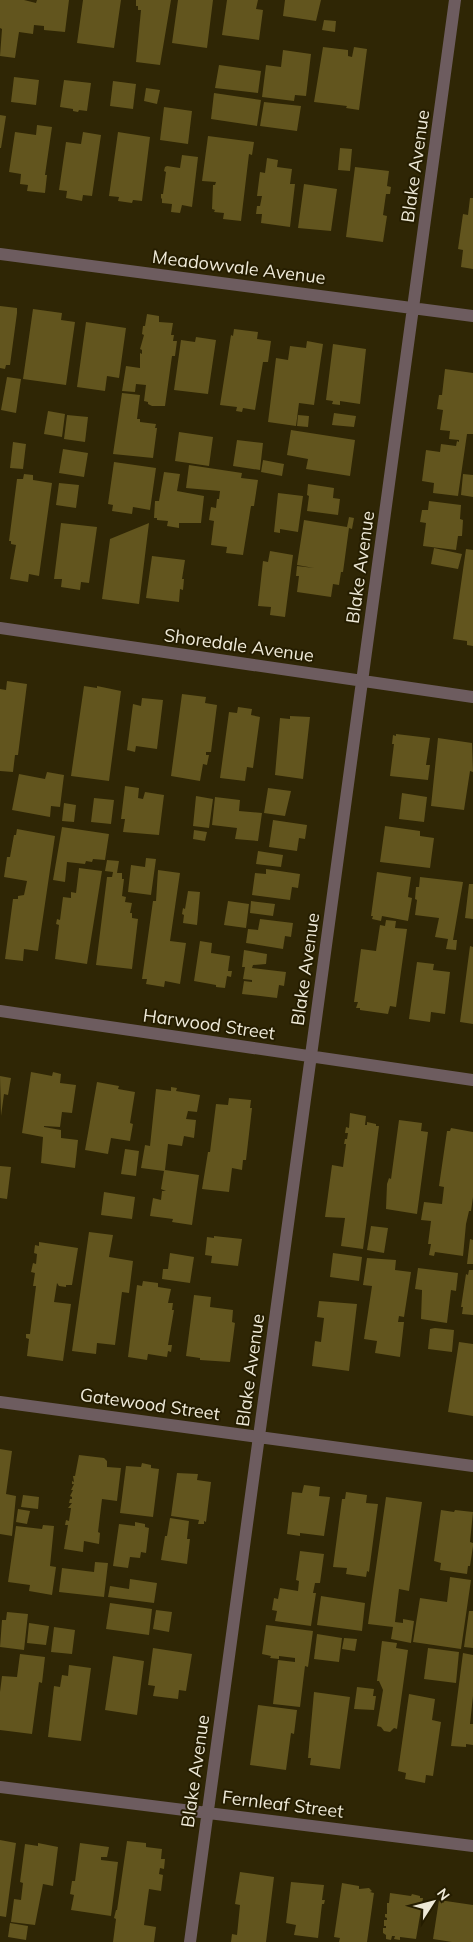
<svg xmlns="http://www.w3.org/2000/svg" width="473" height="1942" font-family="Mulish,sans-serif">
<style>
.building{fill:#62551e}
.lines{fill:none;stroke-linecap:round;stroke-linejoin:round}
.minor{stroke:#6d5c5f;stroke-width:12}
.labels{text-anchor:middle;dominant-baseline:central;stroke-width:4;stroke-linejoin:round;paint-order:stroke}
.street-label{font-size:18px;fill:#eee9d7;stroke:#251d00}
</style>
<rect width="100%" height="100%" fill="#2f2605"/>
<path class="building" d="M 0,0 L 24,0 L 36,3 L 37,0 L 69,0 L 65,32 L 44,30 L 44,26 L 34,25 L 33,34 L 19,32 L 15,58 L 0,56 L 2,29 L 0,28 Z
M 83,0 L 121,0 L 114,48 L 77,43 Z
M 136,0 L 171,0 L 160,65 L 136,62 L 141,10 L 138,10 L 138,6 L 136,6 Z
M 178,0 L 213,0 L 207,48 L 172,43 Z
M 227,0 L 258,0 L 256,9 L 263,10 L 259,40 L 222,35 Z
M 285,0 L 321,0 L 316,21 L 283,16 Z
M 324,20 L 336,21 L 335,32 L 322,30 Z
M 323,47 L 348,50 L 348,56 L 352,57 L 354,47 L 367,49 L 359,110 L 346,108 L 347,106 L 314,102 Z
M 283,50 L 311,54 L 306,96 L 295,95 L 294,101 L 262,97 L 266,65 L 281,67 Z
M 219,65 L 261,71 L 258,93 L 215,88 Z
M 14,77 L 39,80 L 36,105 L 11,102 Z
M 64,80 L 91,83 L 87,111 L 79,110 L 78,112 L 73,111 L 73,109 L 60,107 Z
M 113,81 L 136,84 L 133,109 L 110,106 Z
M 146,88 L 160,90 L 157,104 L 144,101 Z
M 214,93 L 261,100 L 257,126 L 211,119 Z
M 264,102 L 301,106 L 297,131 L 260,126 Z
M 164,107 L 192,111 L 188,144 L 160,140 Z
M 0,115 L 6,116 L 1,148 L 0,148 Z
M 37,125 L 52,127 L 45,175 L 47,175 L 45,193 L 27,191 L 28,185 L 20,184 L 21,174 L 9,172 L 15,132 L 36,135 Z
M 83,132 L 101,135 L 92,196 L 83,195 L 82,201 L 66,198 L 67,191 L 59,190 L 66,142 L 81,144 Z
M 118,132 L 150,137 L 142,201 L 133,200 L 132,203 L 118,201 L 119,197 L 109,196 Z
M 208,136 L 254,142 L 252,155 L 249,154 L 241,221 L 223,219 L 224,213 L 214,212 L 215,210 L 212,209 L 213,185 L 215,185 L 216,182 L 202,181 Z
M 340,148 L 352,149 L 350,171 L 338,170 Z
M 182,155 L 198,157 L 192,207 L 182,205 L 180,213 L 171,212 L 172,204 L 162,203 L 162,199 L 161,198 L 161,194 L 163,194 L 166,172 L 164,171 L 165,167 L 167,166 L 180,168 Z
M 267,158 L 278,160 L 277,167 L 292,169 L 290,184 L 295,184 L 290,227 L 261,223 L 262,214 L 256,214 L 257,206 L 260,206 L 262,196 L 257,196 L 260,172 L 265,173 Z
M 355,167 L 389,171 L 387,186 L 391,187 L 390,194 L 386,194 L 383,215 L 387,216 L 383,242 L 346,237 Z
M 304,184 L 337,189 L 331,231 L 298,228 Z
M 470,198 L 473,198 L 473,269 L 461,267 L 463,250 L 458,249 L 463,214 L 468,215 Z
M 0,306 L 17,308 L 17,313 L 10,365 L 6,365 L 5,369 L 0,368 Z
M 33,309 L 62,313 L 61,320 L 75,322 L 66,385 L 23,379 Z
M 147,314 L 159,316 L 159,322 L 173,323 L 171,335 L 174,335 L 173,341 L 177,341 L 175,356 L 172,356 L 165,406 L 152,406 L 148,404 L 148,402 L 144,401 L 146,385 L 136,384 L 135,392 L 122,391 L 126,366 L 140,368 L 140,353 L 142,354 L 142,350 L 140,349 L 144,335 L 142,334 L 143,326 L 145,326 Z
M 86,322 L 126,328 L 119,378 L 107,376 L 105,391 L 77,387 Z
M 234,329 L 258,332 L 257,339 L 271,341 L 268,362 L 263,362 L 255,410 L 243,408 L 242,412 L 236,411 L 237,407 L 220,405 L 231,335 L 233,336 Z
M 196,337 L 216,340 L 208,394 L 174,390 L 181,340 L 195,342 Z
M 307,341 L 323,344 L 314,405 L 299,403 L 296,426 L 268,422 L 276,358 L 288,360 L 290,346 L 306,348 Z
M 333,344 L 366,349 L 360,404 L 340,401 L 340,405 L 332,404 L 333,401 L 326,400 Z
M 445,369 L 473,373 L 473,434 L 467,434 L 458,496 L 433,493 L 434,483 L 422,481 L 426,450 L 440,452 L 441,444 L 456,446 L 457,441 L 459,442 L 459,440 L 449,439 L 450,431 L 440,430 L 443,410 L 437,409 L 439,395 L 442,395 Z
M 7,377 L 21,379 L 16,413 L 1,410 Z
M 122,393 L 140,395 L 137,419 L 140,419 L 140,422 L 156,424 L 155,428 L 157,428 L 153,458 L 113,454 Z
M 48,411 L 65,414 L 62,437 L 44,434 Z
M 334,413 L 356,416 L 354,427 L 332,425 Z
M 67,415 L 88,417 L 85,442 L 64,439 Z
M 298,415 L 309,416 L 308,427 L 297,426 Z
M 291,430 L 355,440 L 350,476 L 306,469 L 308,459 L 287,455 Z
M 179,432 L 213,437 L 209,466 L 175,461 Z
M 237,440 L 263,443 L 260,470 L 233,466 Z
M 13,442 L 26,444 L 23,469 L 10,468 Z
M 63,449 L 88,453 L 84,477 L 59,473 Z
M 263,460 L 284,464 L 282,476 L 261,472 Z
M 114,462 L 156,468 L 150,510 L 133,507 L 132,514 L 112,511 L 113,505 L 108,504 Z
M 189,465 L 242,473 L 241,478 L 258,480 L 254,506 L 251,506 L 243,555 L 226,553 L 227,547 L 211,545 L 214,521 L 209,520 L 211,507 L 216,508 L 217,499 L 219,499 L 220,491 L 186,488 Z
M 164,472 L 180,474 L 177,491 L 204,496 L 201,523 L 179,523 L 179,528 L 167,526 L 168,521 L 157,520 L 157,518 L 154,518 L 155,501 L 159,501 Z
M 24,474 L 33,475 L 33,480 L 52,483 L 39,576 L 29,574 L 28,582 L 10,579 L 16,545 L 11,544 L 11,541 L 9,541 L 17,479 L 23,479 Z
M 463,474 L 473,475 L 473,497 L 461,495 Z
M 59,483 L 79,485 L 76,508 L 56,505 Z
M 308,484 L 334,488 L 333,498 L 340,499 L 338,515 L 307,511 L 309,496 L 307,495 Z
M 278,493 L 303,496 L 298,532 L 280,529 L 280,533 L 274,532 Z
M 429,501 L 461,505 L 460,519 L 463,520 L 462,536 L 458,536 L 456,550 L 423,546 L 426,523 L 420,522 L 422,510 L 428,510 Z
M 349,517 L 354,518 L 352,529 L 349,528 L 343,572 L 341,572 L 339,585 L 333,584 L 331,597 L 297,592 L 299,576 L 296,576 L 297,566 L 314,568 L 297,565 L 304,520 L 347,527 Z
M 61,523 L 97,527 L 89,583 L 81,582 L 80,590 L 61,587 L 62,579 L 54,579 Z
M 149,523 L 139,604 L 102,599 L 110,539 Z
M 434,548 L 462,554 L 458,569 L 431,564 Z
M 466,549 L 473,550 L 473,646 L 467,645 L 467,641 L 453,639 Z
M 270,551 L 293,555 L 285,617 L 270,615 L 271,607 L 258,606 L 263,561 L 268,562 Z
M 152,556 L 185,560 L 182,579 L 184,579 L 183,590 L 180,589 L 179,602 L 146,598 Z
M 7,681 L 27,684 L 18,755 L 15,755 L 13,772 L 0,771 L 0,689 L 6,690 Z
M 84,686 L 97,688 L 97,686 L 121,691 L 109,781 L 71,776 Z
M 182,694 L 206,697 L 205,703 L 217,705 L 211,752 L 206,752 L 206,755 L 209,755 L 207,765 L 203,764 L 200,781 L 171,776 Z
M 142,698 L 163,700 L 157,749 L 136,746 L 135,752 L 127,750 L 133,704 L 141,706 Z
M 238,707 L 252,709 L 251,715 L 260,717 L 253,768 L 247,767 L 245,781 L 220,778 L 229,712 L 237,713 Z
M 290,716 L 310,717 L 303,779 L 275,775 L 280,718 L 290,719 Z
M 396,734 L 430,738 L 426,765 L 430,765 L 428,780 L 390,776 L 394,744 L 392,744 L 393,735 L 396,736 Z
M 438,738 L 472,743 L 473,772 L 470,771 L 464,810 L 431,806 Z
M 47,772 L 64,775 L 60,807 L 51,806 L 50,817 L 12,810 L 19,774 L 45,779 Z
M 125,786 L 139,788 L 138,798 L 143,799 L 145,792 L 164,795 L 159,835 L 123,832 L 125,819 L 121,819 Z
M 268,788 L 291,791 L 285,816 L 264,813 Z
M 402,793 L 427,797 L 424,822 L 399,819 Z
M 196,796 L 213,799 L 209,828 L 193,826 Z
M 215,797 L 240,800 L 239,811 L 262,813 L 258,841 L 235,839 L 237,828 L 212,825 Z
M 94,798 L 114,800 L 111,824 L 91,822 Z
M 64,803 L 76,805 L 74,822 L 62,821 Z
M 273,820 L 307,825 L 305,839 L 299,838 L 297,851 L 269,847 Z
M 385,826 L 420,831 L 420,836 L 434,838 L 430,868 L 380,862 Z
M 62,827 L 109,834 L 105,860 L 93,859 L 92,862 L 86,861 L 85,864 L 67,862 L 65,882 L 53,880 Z
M 17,829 L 55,836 L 38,951 L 24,949 L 23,961 L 5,959 L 13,899 L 18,899 L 18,896 L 24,895 L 27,881 L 4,877 L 7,857 L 10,857 L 14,835 L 16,835 Z
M 194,830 L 207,832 L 205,841 L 193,839 Z
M 258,851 L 283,855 L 281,867 L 256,864 Z
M 146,858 L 156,859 L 151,895 L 128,892 L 131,865 L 145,867 Z
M 107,860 L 119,861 L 117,873 L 122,873 L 122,879 L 124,879 L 122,896 L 126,897 L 125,902 L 132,903 L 130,913 L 132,913 L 132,918 L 138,919 L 132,969 L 96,965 L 107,877 L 112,877 L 113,872 L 105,871 Z
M 79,868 L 102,871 L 87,964 L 55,959 L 59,925 L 56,924 L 57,919 L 60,920 L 63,897 L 71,898 L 71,892 L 76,893 Z
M 266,869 L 300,874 L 298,888 L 292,887 L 290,900 L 252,895 L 255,873 L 266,874 Z
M 158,870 L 180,873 L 170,941 L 186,943 L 180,984 L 165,981 L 164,987 L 146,984 L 147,979 L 142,979 L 153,901 L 156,901 Z
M 377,872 L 411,877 L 408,897 L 412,898 L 408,921 L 382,916 L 381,921 L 372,919 L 373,916 L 371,916 Z
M 420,877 L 463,882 L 453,940 L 457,940 L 456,950 L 446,949 L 448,939 L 435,937 L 439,918 L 415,915 L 417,900 L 415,899 L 416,887 L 419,887 Z
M 469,884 L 473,884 L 473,919 L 465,918 Z
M 188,891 L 200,892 L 197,925 L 183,923 L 184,915 L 182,914 L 183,908 L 185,909 Z
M 228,901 L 249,904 L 246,928 L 224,925 Z
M 251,901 L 275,904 L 273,916 L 250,913 Z
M 260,919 L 293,923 L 291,937 L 285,936 L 283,949 L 246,943 L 248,929 L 258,930 Z
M 386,920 L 396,921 L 395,928 L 407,929 L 396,1007 L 390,1006 L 388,1014 L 360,1010 L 360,1008 L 356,1008 L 358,1002 L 354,1002 L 361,949 L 376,951 L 380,925 L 385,926 Z
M 200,941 L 212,943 L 211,953 L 230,956 L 228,971 L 232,971 L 231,977 L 227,976 L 225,988 L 216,987 L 216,985 L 194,981 Z
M 470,946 L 473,947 L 473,1024 L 460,1022 Z
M 244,950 L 267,954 L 266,964 L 253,965 L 252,968 L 286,972 L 284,986 L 279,985 L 277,998 L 242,994 L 244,981 L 252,982 L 252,980 L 243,979 L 245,967 L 242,967 Z
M 417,962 L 434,964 L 433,970 L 450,972 L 445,1014 L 431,1012 L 430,1022 L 409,1019 Z
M 31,1072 L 52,1076 L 53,1072 L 61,1074 L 60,1083 L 76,1085 L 72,1113 L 62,1112 L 60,1127 L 44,1126 L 44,1127 L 61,1130 L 61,1138 L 78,1140 L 75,1168 L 41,1163 L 43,1137 L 22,1133 Z
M 0,1076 L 11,1078 L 8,1095 L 4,1094 L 1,1116 Z
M 97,1082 L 119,1086 L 118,1089 L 135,1092 L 130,1123 L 133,1124 L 130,1141 L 111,1138 L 108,1154 L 85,1150 Z
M 171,1087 L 177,1088 L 176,1091 L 200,1095 L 197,1112 L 188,1111 L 186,1119 L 196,1120 L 194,1138 L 184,1136 L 182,1146 L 168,1144 L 165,1170 L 199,1175 L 192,1225 L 172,1222 L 173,1219 L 150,1216 L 153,1198 L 161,1200 L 162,1191 L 166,1191 L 161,1189 L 164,1171 L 141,1168 L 145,1145 L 150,1146 L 156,1089 L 171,1091 Z
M 229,1098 L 251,1100 L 250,1108 L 252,1108 L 246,1160 L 243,1160 L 242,1170 L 232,1168 L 229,1192 L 202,1189 L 208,1152 L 210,1152 L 216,1104 L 228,1105 Z
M 350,1113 L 366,1116 L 365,1125 L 367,1125 L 367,1122 L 376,1124 L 376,1126 L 379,1126 L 363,1249 L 341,1246 L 345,1218 L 325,1217 L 332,1165 L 343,1167 L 346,1144 L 344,1144 L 345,1139 L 347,1139 L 348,1133 L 345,1133 L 346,1127 L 349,1128 Z
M 399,1120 L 422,1123 L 421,1131 L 428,1132 L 417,1214 L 386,1209 L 387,1184 L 389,1178 L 391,1179 Z
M 451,1128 L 473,1132 L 473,1197 L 471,1211 L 469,1211 L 466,1224 L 463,1256 L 435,1252 L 434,1256 L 429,1255 L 431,1244 L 428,1244 L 431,1221 L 421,1220 L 424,1202 L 442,1204 L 444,1187 L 439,1186 L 447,1131 L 450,1131 Z
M 125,1149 L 139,1151 L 136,1176 L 121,1174 Z
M 0,1166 L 11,1167 L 7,1199 L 0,1198 Z
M 104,1192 L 135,1197 L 132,1219 L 101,1215 Z
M 371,1226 L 388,1228 L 384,1253 L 367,1250 Z
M 89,1232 L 113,1235 L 109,1257 L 133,1261 L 129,1293 L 122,1292 L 115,1345 L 97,1343 L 96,1354 L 72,1351 Z
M 214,1236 L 242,1239 L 238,1266 L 211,1263 L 212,1256 L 205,1255 L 207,1237 L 214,1238 Z
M 470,1239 L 473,1240 L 473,1264 L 467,1264 Z
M 39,1242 L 78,1248 L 72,1285 L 66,1285 L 66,1287 L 59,1286 L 57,1283 L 54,1302 L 71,1304 L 63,1361 L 27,1356 L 29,1339 L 26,1338 L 26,1334 L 30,1334 L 36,1286 L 33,1286 L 35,1273 L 31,1272 L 33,1263 L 36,1264 L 37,1254 L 34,1253 L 35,1245 L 39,1246 Z
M 170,1253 L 194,1257 L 190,1283 L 162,1279 L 163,1269 L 168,1269 Z
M 333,1253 L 362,1257 L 359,1281 L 330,1277 Z
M 367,1258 L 396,1260 L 395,1270 L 411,1272 L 404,1317 L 399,1316 L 398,1322 L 404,1322 L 400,1357 L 375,1353 L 377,1341 L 364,1339 L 372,1286 L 363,1285 Z
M 418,1268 L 458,1273 L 456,1291 L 451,1290 L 447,1323 L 421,1319 L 422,1290 L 415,1289 Z
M 469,1270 L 473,1270 L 473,1315 L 462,1314 L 463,1307 L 461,1307 L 466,1274 L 468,1275 Z
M 143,1281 L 158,1283 L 158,1287 L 171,1289 L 168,1303 L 173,1303 L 172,1310 L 174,1310 L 168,1345 L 172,1345 L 171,1352 L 168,1351 L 167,1357 L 148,1354 L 147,1360 L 128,1357 L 137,1285 L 142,1286 Z
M 194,1295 L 211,1297 L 210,1307 L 233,1310 L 232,1322 L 235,1323 L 230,1362 L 200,1360 L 200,1358 L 186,1356 Z
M 319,1301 L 357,1304 L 349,1371 L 312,1366 L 315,1341 L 321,1342 L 324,1318 L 317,1317 Z
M 435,1328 L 454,1330 L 452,1352 L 428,1349 L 430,1329 Z
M 459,1342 L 473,1344 L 473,1416 L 448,1412 Z
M 0,1449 L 12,1451 L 6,1494 L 16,1496 L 12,1536 L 0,1534 Z
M 79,1455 L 104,1458 L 107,1461 L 107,1467 L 121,1468 L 117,1501 L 102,1499 L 98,1532 L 100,1533 L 99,1544 L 84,1541 L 83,1552 L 64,1549 L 68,1525 L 65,1525 L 66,1520 L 69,1521 L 71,1508 L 68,1508 L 72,1503 L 69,1503 L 70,1499 L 72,1499 L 72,1497 L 70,1496 L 73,1490 L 71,1490 L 74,1484 L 72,1484 L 72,1481 L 74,1482 L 73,1476 L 75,1476 Z
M 142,1463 L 151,1465 L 151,1468 L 159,1469 L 153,1517 L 120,1513 L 126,1466 L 141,1467 Z
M 177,1473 L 198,1474 L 197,1480 L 211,1482 L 206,1522 L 204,1521 L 204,1524 L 198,1524 L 199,1520 L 171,1516 Z
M 304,1485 L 320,1487 L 319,1496 L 330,1497 L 324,1536 L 300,1533 L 300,1536 L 287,1534 L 292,1492 L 302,1493 Z
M 346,1492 L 367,1495 L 366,1503 L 378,1504 L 369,1572 L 367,1571 L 366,1577 L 346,1574 L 347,1568 L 333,1567 L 342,1499 L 345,1499 Z
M 23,1495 L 39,1497 L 38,1509 L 21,1507 Z
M 386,1497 L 422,1502 L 409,1591 L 399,1589 L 395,1622 L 403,1623 L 403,1619 L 414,1621 L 411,1643 L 391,1639 L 393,1627 L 368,1624 Z
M 18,1509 L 30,1511 L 27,1524 L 16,1522 Z
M 441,1510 L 454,1512 L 455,1510 L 473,1512 L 470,1542 L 473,1543 L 473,1546 L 470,1566 L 468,1566 L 467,1574 L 440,1570 L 441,1563 L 434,1561 Z
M 170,1518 L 189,1521 L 187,1539 L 190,1539 L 187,1564 L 161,1560 L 165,1536 L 167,1536 Z
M 135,1522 L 145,1524 L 145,1527 L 149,1528 L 146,1553 L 141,1552 L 140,1558 L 130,1557 L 128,1568 L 113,1566 L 119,1524 L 135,1526 Z
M 43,1525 L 54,1526 L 50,1566 L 56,1567 L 52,1595 L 29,1591 L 30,1585 L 8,1582 L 16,1526 L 42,1529 Z
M 300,1551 L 324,1554 L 320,1583 L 315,1583 L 313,1593 L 316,1593 L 311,1626 L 275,1621 L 277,1611 L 272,1610 L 274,1598 L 278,1599 L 280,1588 L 298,1591 L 299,1581 L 296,1580 Z
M 95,1562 L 108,1563 L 104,1597 L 59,1592 L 62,1568 L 94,1572 Z
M 450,1577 L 471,1580 L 461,1649 L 413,1642 L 420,1598 L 447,1602 Z
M 130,1579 L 157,1583 L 154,1603 L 108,1597 L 110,1586 L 129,1589 Z
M 321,1596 L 365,1603 L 362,1631 L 317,1625 Z
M 110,1603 L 152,1609 L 149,1635 L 106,1629 Z
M 156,1610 L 172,1612 L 169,1632 L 153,1629 Z
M 469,1611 L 473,1611 L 473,1648 L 464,1647 Z
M 7,1612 L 28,1614 L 24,1650 L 0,1647 L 2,1620 L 6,1620 Z
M 29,1623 L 49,1626 L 46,1645 L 27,1643 Z
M 266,1625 L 313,1631 L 308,1667 L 305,1666 L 300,1707 L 273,1704 L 278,1660 L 295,1662 L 295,1658 L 279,1656 L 279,1659 L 270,1658 L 271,1656 L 262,1654 Z
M 54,1627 L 75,1630 L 72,1654 L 51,1652 Z
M 317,1634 L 342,1638 L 339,1662 L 314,1659 Z
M 344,1638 L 357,1639 L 355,1651 L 342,1649 Z
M 382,1641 L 397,1643 L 396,1648 L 408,1650 L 397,1729 L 394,1728 L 390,1732 L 384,1731 L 381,1727 L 377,1726 L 383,1690 L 379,1681 L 377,1681 Z
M 153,1648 L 192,1654 L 186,1691 L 179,1690 L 178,1699 L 153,1696 L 155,1686 L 148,1685 Z
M 428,1648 L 459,1652 L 456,1683 L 424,1679 Z
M 463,1653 L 473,1655 L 473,1696 L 470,1724 L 473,1724 L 473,1745 L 466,1744 L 466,1747 L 451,1746 Z
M 20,1654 L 45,1657 L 42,1683 L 39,1682 L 32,1734 L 0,1730 L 0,1692 L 2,1676 L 17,1677 Z
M 113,1656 L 144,1661 L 137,1715 L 105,1710 Z
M 69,1665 L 91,1668 L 81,1741 L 48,1737 L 54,1686 L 60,1687 L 62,1675 L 68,1676 Z
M 357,1687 L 374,1689 L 373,1696 L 376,1696 L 374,1710 L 354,1709 Z
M 314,1692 L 350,1697 L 340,1769 L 310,1765 L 311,1758 L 308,1758 Z
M 409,1694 L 435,1699 L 432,1720 L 441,1722 L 433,1776 L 426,1775 L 425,1783 L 405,1779 L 406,1773 L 398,1771 Z
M 258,1705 L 297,1710 L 294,1734 L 291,1733 L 286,1770 L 250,1765 Z
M 0,1840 L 16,1843 L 6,1917 L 0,1916 Z
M 127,1841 L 146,1843 L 146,1847 L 162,1849 L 161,1859 L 165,1859 L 164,1869 L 160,1868 L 159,1874 L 163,1875 L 161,1891 L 149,1889 L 144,1925 L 156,1927 L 154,1942 L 113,1942 L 116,1919 L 114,1918 L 116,1910 L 117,1910 Z
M 38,1843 L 58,1847 L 53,1886 L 43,1884 L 35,1925 L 11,1922 L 14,1899 L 21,1900 L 23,1883 L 20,1882 L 25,1844 L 38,1846 Z
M 80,1843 L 109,1847 L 107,1857 L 101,1857 L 101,1860 L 118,1862 L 111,1916 L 71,1910 L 74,1895 L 70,1894 L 72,1881 L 75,1881 Z
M 240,1872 L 274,1877 L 266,1942 L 231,1942 L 232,1934 L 237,1935 L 240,1905 L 235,1904 Z
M 291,1882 L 324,1885 L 322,1900 L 325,1900 L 324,1904 L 322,1904 L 318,1938 L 294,1935 L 296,1925 L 286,1923 Z
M 342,1883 L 359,1886 L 359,1889 L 369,1888 L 372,1891 L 370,1892 L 374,1893 L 367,1942 L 339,1942 L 340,1938 L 334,1937 Z
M 390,1893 L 411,1896 L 412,1894 L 420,1896 L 420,1898 L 423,1898 L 416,1939 L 400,1937 L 400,1940 L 394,1939 L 395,1936 L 392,1936 L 391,1940 L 386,1939 L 386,1935 L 383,1933 L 383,1928 L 386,1928 L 386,1926 L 384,1926 L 384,1920 L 387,1920 L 387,1918 L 385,1917 L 385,1914 L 387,1914 L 387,1903 L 389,1903 Z
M 439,1900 L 473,1905 L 473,1942 L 452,1942 L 433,1939 Z
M 10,1923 L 28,1926 L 26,1940 L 8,1937 Z"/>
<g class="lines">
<path class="minor" d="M 0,254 L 473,316
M 0,628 L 473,697
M 0,1011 L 473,1080
M 0,1402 L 473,1466
M 0,1787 L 473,1846
M 190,1942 L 455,0"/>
</g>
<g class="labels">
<g class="street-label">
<text transform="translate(415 166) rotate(-82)">Blake Avenue</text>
<text transform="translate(239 267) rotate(7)">Meadowvale Avenue</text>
<text transform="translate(360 567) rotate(-82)">Blake Avenue</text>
<text transform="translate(239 645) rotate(8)">Shoredale Avenue</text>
<text transform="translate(305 969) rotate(-82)">Blake Avenue</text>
<text transform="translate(209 1024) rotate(8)">Harwood Street</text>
<text transform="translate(250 1370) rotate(-82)">Blake Avenue</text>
<text transform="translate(150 1404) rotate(8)">Gatewood Street</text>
<text transform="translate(195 1771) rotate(-82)">Blake Avenue</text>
<text transform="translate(283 1804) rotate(7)">Fernleaf Street</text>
</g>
</g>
<g transform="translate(433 1902) rotate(54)" stroke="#251d00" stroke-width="4" paint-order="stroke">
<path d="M0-4L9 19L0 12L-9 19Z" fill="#eee9d7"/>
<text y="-8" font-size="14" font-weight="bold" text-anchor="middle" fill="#eee9d7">N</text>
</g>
</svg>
